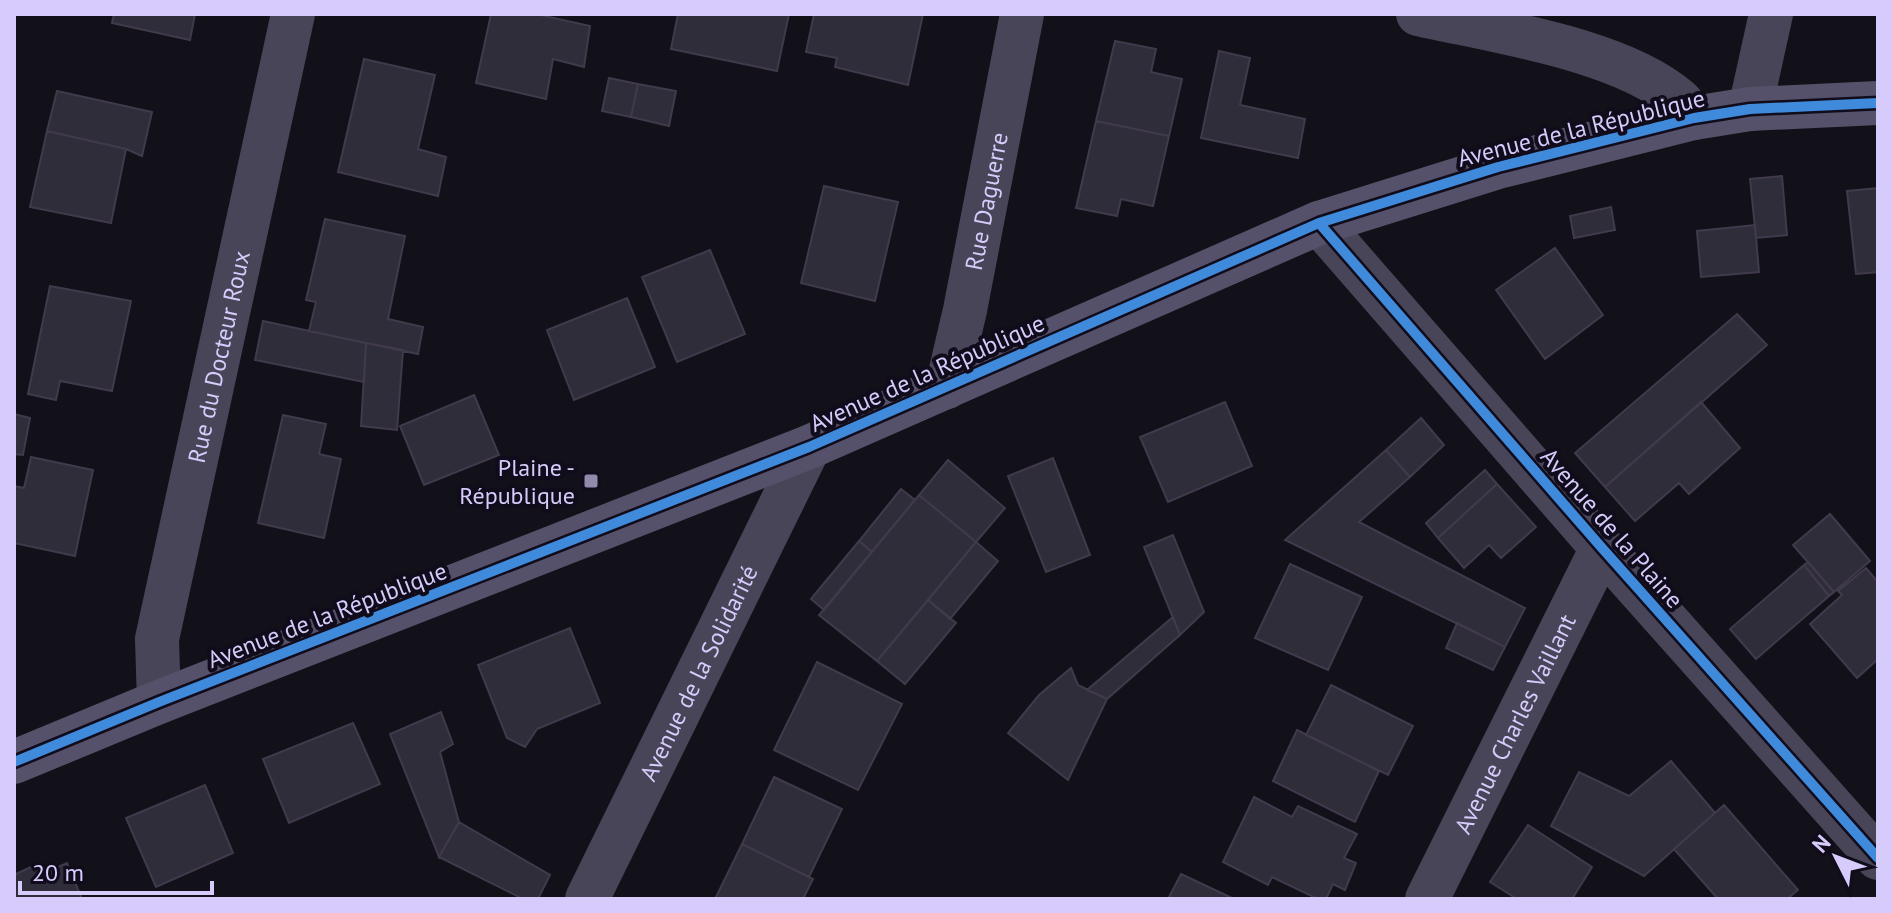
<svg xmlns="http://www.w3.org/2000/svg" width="1892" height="913" font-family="'PT Sans',sans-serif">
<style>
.building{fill:#302d3a;stroke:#403a4c;stroke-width:2}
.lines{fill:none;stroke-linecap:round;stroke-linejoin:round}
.street{stroke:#484558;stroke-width:44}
.secondary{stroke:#56516a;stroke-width:44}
.cycleway-casing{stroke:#110c1b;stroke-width:15}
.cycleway{stroke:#408adc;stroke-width:10}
.poi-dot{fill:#918aac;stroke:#110c1b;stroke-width:3}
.labels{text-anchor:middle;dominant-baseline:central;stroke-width:8;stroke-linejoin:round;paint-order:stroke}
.street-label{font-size:24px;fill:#d6cbfb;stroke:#110c1b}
.poi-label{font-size:24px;fill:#d6cbfb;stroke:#110c1b;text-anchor:end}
</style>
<rect width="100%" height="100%" fill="#121018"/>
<path class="building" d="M 114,14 L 195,14 L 190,40 L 112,23 Z
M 491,14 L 536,14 L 590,26 L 584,67 L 553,59 L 546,99 L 476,83 Z
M 678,14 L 789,14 L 777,71 L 671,49 Z
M 814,14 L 923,14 L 908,85 L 835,67 L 837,58 L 806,52 Z
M 1115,41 L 1156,49 L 1151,72 L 1182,79 L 1169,136 L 1096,121 Z
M 1219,51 L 1250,58 L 1240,105 L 1305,119 L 1298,158 L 1201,138 Z
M 364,59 L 435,75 L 418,149 L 446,157 L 438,196 L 338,172 Z
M 609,78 L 638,84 L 631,117 L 602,111 Z
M 638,84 L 676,91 L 669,126 L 631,117 Z
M 57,91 L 152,112 L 142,156 L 126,149 L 47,131 Z
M 1096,121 L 1169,136 L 1153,206 L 1121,199 L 1117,216 L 1076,208 Z
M 47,131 L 126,149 L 111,223 L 30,207 Z
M 1782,176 L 1787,235 L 1756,238 L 1750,179 Z
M 824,186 L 898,202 L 875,301 L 801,283 Z
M 1878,188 L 1878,272 L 1856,274 L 1847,191 Z
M 1611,207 L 1615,230 L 1574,238 L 1570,216 Z
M 325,219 L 405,236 L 388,319 L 423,327 L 418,354 L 309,331 L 316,302 L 306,300 Z
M 1755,225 L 1759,272 L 1701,277 L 1697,231 Z
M 1555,248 L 1603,315 L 1545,359 L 1496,290 Z
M 710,250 L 745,334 L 677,362 L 642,277 Z
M 50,286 L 131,301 L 112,391 L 60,381 L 56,400 L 28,394 Z
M 627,298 L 655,367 L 574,400 L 547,330 Z
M 1737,314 L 1767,345 L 1605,487 L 1575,453 Z
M 263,321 L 366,343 L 364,382 L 255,360 Z
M 366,343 L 403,350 L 397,430 L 361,426 Z
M 474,395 L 499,455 L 424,485 L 400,426 Z
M 1225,402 L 1252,466 L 1168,502 L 1140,437 Z
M 1701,402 L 1740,448 L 1689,494 L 1679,483 L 1635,521 L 1605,487 Z
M 14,414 L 30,418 L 23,455 L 14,454 Z
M 283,415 L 326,424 L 319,454 L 341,459 L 324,538 L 258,523 Z
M 1421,418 L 1444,445 L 1410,477 L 1386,450 Z
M 1386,450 L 1410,477 L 1359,522 L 1525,608 L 1505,647 L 1285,540 Z
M 31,457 L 93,470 L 75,556 L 14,543 L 14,486 L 24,488 Z
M 1053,458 L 1090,555 L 1046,572 L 1008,476 Z
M 948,460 L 1005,508 L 976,542 L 919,495 Z
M 1485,470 L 1497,484 L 1438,538 L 1426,523 Z
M 1497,484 L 1536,527 L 1501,558 L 1489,545 L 1464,568 L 1438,538 Z
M 901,489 L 915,500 L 872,552 L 859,541 Z
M 919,495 L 976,542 L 877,661 L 819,615 Z
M 1830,514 L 1870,561 L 1834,592 L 1793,545 Z
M 1173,535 L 1204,612 L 1180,635 L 1144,547 Z
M 859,541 L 872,552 L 824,610 L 811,599 Z
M 976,542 L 998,561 L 950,619 L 928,600 Z
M 1808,562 L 1834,592 L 1829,596 L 1804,565 Z
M 1290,564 L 1362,597 L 1328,670 L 1255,638 Z
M 1804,565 L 1829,596 L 1756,659 L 1730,629 Z
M 1866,568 L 1878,582 L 1878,659 L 1857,678 L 1810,624 L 1842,595 L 1838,591 Z
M 928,600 L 956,623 L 905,684 L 877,661 Z
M 1173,617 L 1180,635 L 1107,699 L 1087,690 Z
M 1457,623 L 1505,647 L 1493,670 L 1446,648 Z
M 570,628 L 600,703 L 537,729 L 525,747 L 507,738 L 478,665 Z
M 817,662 L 902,704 L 858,790 L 774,750 Z
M 1071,668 L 1078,685 L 1107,699 L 1068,780 L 1008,733 L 1039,695 Z
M 1331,685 L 1413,726 L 1388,775 L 1306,735 Z
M 441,712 L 453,744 L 440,752 L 459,822 L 439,857 L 390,734 Z
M 353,723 L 380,784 L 289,823 L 263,759 Z
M 1297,730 L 1379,771 L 1355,822 L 1273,781 Z
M 1671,761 L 1715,813 L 1644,876 L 1551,826 L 1579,772 L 1629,796 Z
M 774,777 L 842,809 L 809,877 L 742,844 Z
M 205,785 L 233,853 L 156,887 L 126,818 Z
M 1254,797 L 1292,817 L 1298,806 L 1357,834 L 1344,858 L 1356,863 L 1345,890 L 1333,884 L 1326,899 L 1318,899 L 1272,877 L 1268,885 L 1223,862 Z
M 1724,805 L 1798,890 L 1787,899 L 1718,899 L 1674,849 Z
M 459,822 L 550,875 L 538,899 L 523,899 L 439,857 Z
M 1528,825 L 1592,867 L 1572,899 L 1517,899 L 1490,882 Z
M 742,844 L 813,879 L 803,899 L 715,899 Z
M 67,863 L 82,899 L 14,899 L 14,875 L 33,866 L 44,873 Z
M 1181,874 L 1234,899 L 1168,899 Z"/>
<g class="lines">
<g class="street">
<path d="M 1418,14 C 1493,31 1620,49 1678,99 C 1684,104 1689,112 1694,118"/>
<path d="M 1750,109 L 1771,14"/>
<path d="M 1319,223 L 1602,548 L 1878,858"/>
<path id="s1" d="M 947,387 L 965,310 L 1022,14"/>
<path id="s2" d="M 159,702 L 157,639 L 293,14"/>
<path id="s3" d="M 587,899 L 809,447"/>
<path id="s4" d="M 1427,899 L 1602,548"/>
</g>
<path class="secondary" d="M 14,762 L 159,702 L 809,447 L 1319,223 L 1498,167 L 1694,118 L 1750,109 L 1878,103"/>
<g class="cycleway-casing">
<path id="cycleway" d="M 1319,223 L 1602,548 L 1878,858
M 14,762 L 159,702 L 809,447 L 1319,223 L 1498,167 L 1694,118 L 1750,109 L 1878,103"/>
</g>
<use href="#cycleway" class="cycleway"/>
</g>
<rect class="poi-dot" x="583" y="473" width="16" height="16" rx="4"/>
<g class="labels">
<g class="street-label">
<text transform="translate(1581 128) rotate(-14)">Avenue de la République</text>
<text stroke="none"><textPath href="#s1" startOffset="190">Rue Daguerre</textPath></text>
<text stroke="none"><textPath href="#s2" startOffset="352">Rue du Docteur Roux</textPath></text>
<text transform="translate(927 373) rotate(-24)">Avenue de la République</text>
<text transform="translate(1612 528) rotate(49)">Avenue de la Plaine</text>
<text transform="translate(327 615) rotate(-21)">Avenue de la République</text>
<text stroke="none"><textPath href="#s3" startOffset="252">Avenue de la Solidarité</textPath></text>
<text stroke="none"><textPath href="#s4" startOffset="196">Avenue Charles Vaillant</textPath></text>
</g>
<g class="poi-label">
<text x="575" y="467">Plaine -<tspan x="575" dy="28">République</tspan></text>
</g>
</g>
<rect width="1892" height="913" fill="none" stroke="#d6cbfb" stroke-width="32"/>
<g transform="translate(1836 857) rotate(312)" stroke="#110c1b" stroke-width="6" paint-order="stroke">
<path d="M0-6L14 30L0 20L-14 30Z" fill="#d6cbfb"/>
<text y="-12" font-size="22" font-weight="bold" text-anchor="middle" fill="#d6cbfb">N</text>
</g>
<path d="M20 881v12h192v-12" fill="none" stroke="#d6cbfb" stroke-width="4"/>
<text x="32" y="881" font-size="24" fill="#d6cbfb" stroke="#110c1b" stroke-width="6" paint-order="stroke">20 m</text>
</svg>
